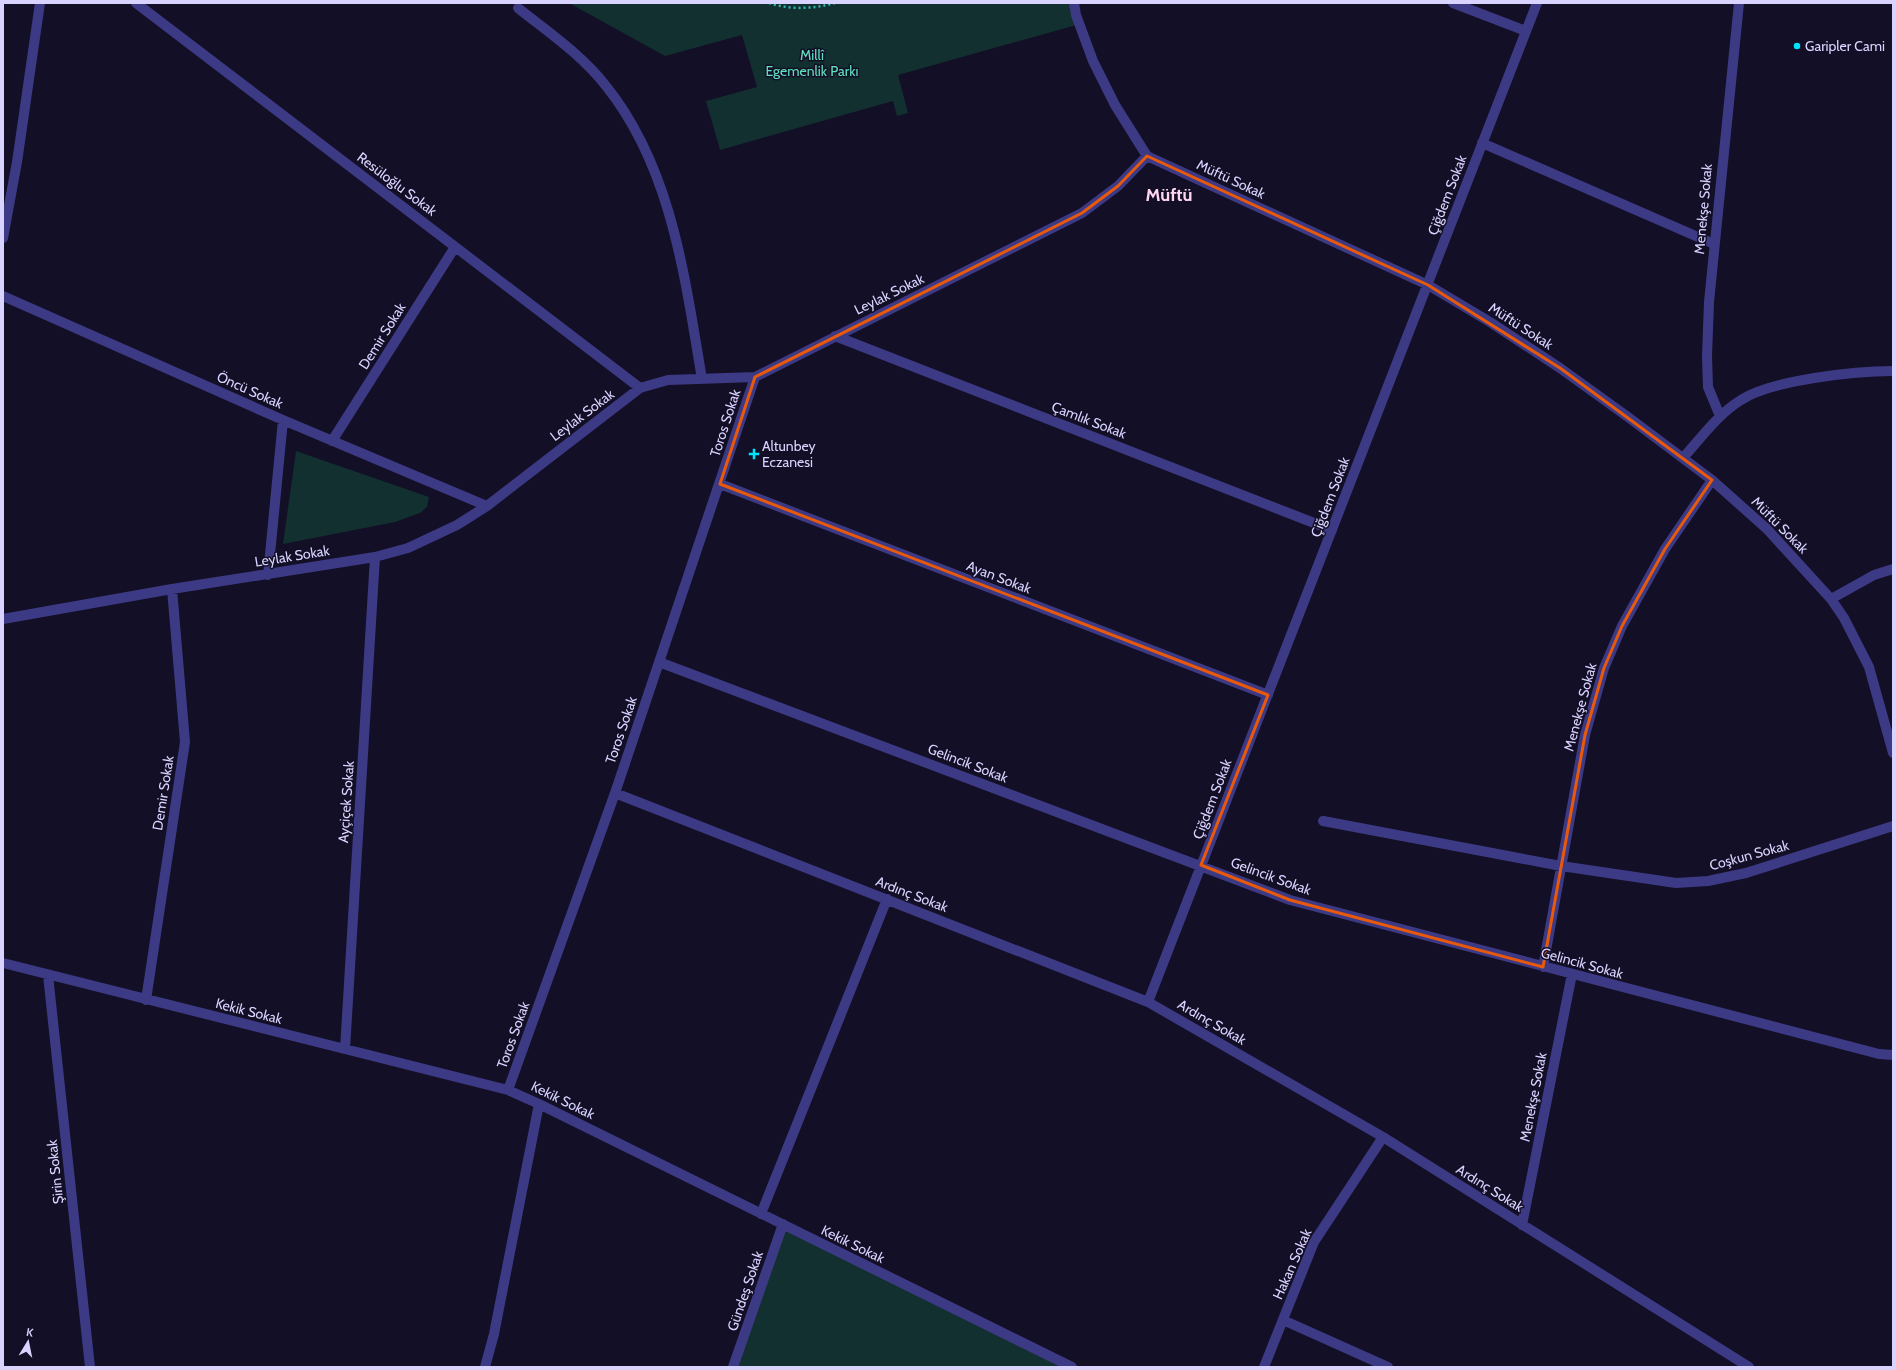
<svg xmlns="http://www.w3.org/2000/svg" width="1896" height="1370" font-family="Cabin,sans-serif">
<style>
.green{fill:#12302f}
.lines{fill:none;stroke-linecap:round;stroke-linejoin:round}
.path{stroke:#2fb8b0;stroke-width:2.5;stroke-dasharray:2 3;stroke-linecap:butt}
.minor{stroke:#3d3a85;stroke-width:10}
.marked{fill:none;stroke:#e8590c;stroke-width:3;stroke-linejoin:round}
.poi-dot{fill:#00e5ff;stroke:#130f26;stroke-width:1.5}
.labels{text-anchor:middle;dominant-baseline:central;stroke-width:3;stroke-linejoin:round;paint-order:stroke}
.poi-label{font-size:14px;fill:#d9d4ff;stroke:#130f26;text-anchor:start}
.park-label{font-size:14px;fill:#5fe0c0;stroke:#130f26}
.street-label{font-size:14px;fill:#d9d4ff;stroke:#130f26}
.district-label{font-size:18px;font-weight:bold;fill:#ffd6f0;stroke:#130f26}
</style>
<rect width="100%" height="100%" fill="#130f26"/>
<path class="green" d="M 569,3 L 1074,3 L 1080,24 L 898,75 L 908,113 L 897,116 L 893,101 L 720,150 L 706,101 L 757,87 L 742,35 L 665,56 Z
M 296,451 L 429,497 L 427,507 L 420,513 L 395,522 L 283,544 Z
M 783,1224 L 1072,1367 L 733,1367 Z"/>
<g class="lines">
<path class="path" d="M 769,3 C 791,10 813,9 835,3"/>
<path class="minor" d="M 136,3 L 640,388
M 1074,3 L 1076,15 L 1093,61 L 1115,105 L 1147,156 L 1428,285 L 1490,322 L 1560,368 L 1628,417 L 1712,480 L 1767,529 L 1831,599 L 1844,618 L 1869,667 L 1893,753
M 1453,3 L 1526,31
M 518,8 C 548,32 582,55 606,86 C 672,168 685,279 702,379
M 1482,143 L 1714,244
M 3,238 L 17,162 L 40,3
M 3,296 L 283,420 L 487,506
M 835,336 L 1332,530
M 1720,416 L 1708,387 L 1707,356 L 1709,302 L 1739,3
M 332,441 L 455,247
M 1683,458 C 1701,438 1718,414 1741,400 C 1771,380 1856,371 1893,371
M 720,484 L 1268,695
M 268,575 L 283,420
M 1831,599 L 1874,575 L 1893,569
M 3,619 L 172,589 L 375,557 L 408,548 L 457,525 L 487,506 L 640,388 L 668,380 L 755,377 L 1082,213 L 1118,186 L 1147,156
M 659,662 L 1290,900 L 1879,1054 L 1893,1055
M 615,793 L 1148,1002 L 1383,1137 L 1749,1367
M 1323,821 L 1561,866 L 1676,883 L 1708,881 L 1746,873 L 1893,826
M 3,963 L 508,1090 L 539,1104 L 1072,1367
M 1543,967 L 1585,735 L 1604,668 L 1622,626 L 1665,549 L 1712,480
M 48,975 L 90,1367
M 146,1000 L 185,742 L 172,589
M 1148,1002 L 1537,3
M 345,1049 L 375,557
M 508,1090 L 615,793 L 755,377
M 761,1214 L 887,899
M 1522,1225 L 1572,974
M 1283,1320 L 1388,1367
M 485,1367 L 494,1334 L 539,1104
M 733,1367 L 783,1224
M 1264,1367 L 1314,1242 L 1383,1137"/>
</g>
<path class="marked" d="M 1147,156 L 1428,285 L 1560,368 L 1712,480 L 1665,549 L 1622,626 L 1604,668 L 1585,735 L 1543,967 L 1290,900 L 1201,865 L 1268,695 L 720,484 L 755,377 L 1082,213 L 1118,186 Z"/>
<g class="poi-dot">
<circle cx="1797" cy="46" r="4"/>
<path d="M752 448h4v4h4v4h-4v4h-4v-4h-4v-4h4z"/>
</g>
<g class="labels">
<g class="poi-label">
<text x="1805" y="46">Garipler Cami</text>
<text x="762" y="446">Altunbey<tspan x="762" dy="16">Eczanesi</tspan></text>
</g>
<g class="park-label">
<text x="812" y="55">Millî<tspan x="812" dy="16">Egemenlik Parkı</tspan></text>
</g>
<g class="street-label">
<text transform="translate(1231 179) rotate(25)">Müftü Sokak</text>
<text transform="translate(397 184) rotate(37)">Resüloğlu Sokak</text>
<text transform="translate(1447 195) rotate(-69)">Çiğdem Sokak</text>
<text transform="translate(1703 209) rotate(-85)">Menekşe Sokak</text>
<text transform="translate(889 294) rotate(-26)">Leylak Sokak</text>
<text transform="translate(1521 326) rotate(33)">Müftü Sokak</text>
<text transform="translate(382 336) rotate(-58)">Demir Sokak</text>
<text transform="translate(250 390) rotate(24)">Öncü Sokak</text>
<text transform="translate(582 415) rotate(-37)">Leylak Sokak</text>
<text transform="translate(1089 420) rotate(21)">Çamlık Sokak</text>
<text transform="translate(725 423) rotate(-72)">Toros Sokak</text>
<text transform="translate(1330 497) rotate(-69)">Çiğdem Sokak</text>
<text transform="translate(1780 525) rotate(45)">Müftü Sokak</text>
<text transform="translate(292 556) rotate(-9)">Leylak Sokak</text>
<text transform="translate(999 577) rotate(21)">Ayan Sokak</text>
<text transform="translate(1580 707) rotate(-75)">Menekşe Sokak</text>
<text transform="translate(621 730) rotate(-71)">Toros Sokak</text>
<text transform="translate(968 763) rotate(21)">Gelincik Sokak</text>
<text transform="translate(163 793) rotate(-81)">Demir Sokak</text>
<text transform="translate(1212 799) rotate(-69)">Çiğdem Sokak</text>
<text transform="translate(346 802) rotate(-86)">Ayçiçek Sokak</text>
<text transform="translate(1749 855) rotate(-15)">Coşkun Sokak</text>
<text transform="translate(1271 876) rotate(20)">Gelincik Sokak</text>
<text transform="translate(912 894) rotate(21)">Ardınç Sokak</text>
<text transform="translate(1582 963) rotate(15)">Gelincik Sokak</text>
<text transform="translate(249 1011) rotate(14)">Kekik Sokak</text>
<text transform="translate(1212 1022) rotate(30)">Ardınç Sokak</text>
<text transform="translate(513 1035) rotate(-70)">Toros Sokak</text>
<text transform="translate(1533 1097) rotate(-79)">Menekşe Sokak</text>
<text transform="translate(563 1100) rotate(26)">Kekik Sokak</text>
<text transform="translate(55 1172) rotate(-96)">Şirin Sokak</text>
<text transform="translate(1490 1188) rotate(32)">Ardınç Sokak</text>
<text transform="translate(853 1244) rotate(26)">Kekik Sokak</text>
<text transform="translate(1292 1264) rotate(-66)">Hakan Sokak</text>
<text transform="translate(745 1291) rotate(-71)">Gündeş Sokak</text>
</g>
<g class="district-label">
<text x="1169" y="195">Müftü</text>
</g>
</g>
<rect width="1896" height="1370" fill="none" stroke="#d9d4ff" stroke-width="8"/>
<g transform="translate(28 1342) rotate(10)" stroke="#130f26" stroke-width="3" paint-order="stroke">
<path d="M0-3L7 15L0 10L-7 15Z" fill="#d9d4ff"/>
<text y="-6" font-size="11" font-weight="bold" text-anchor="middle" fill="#d9d4ff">K</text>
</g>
</svg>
